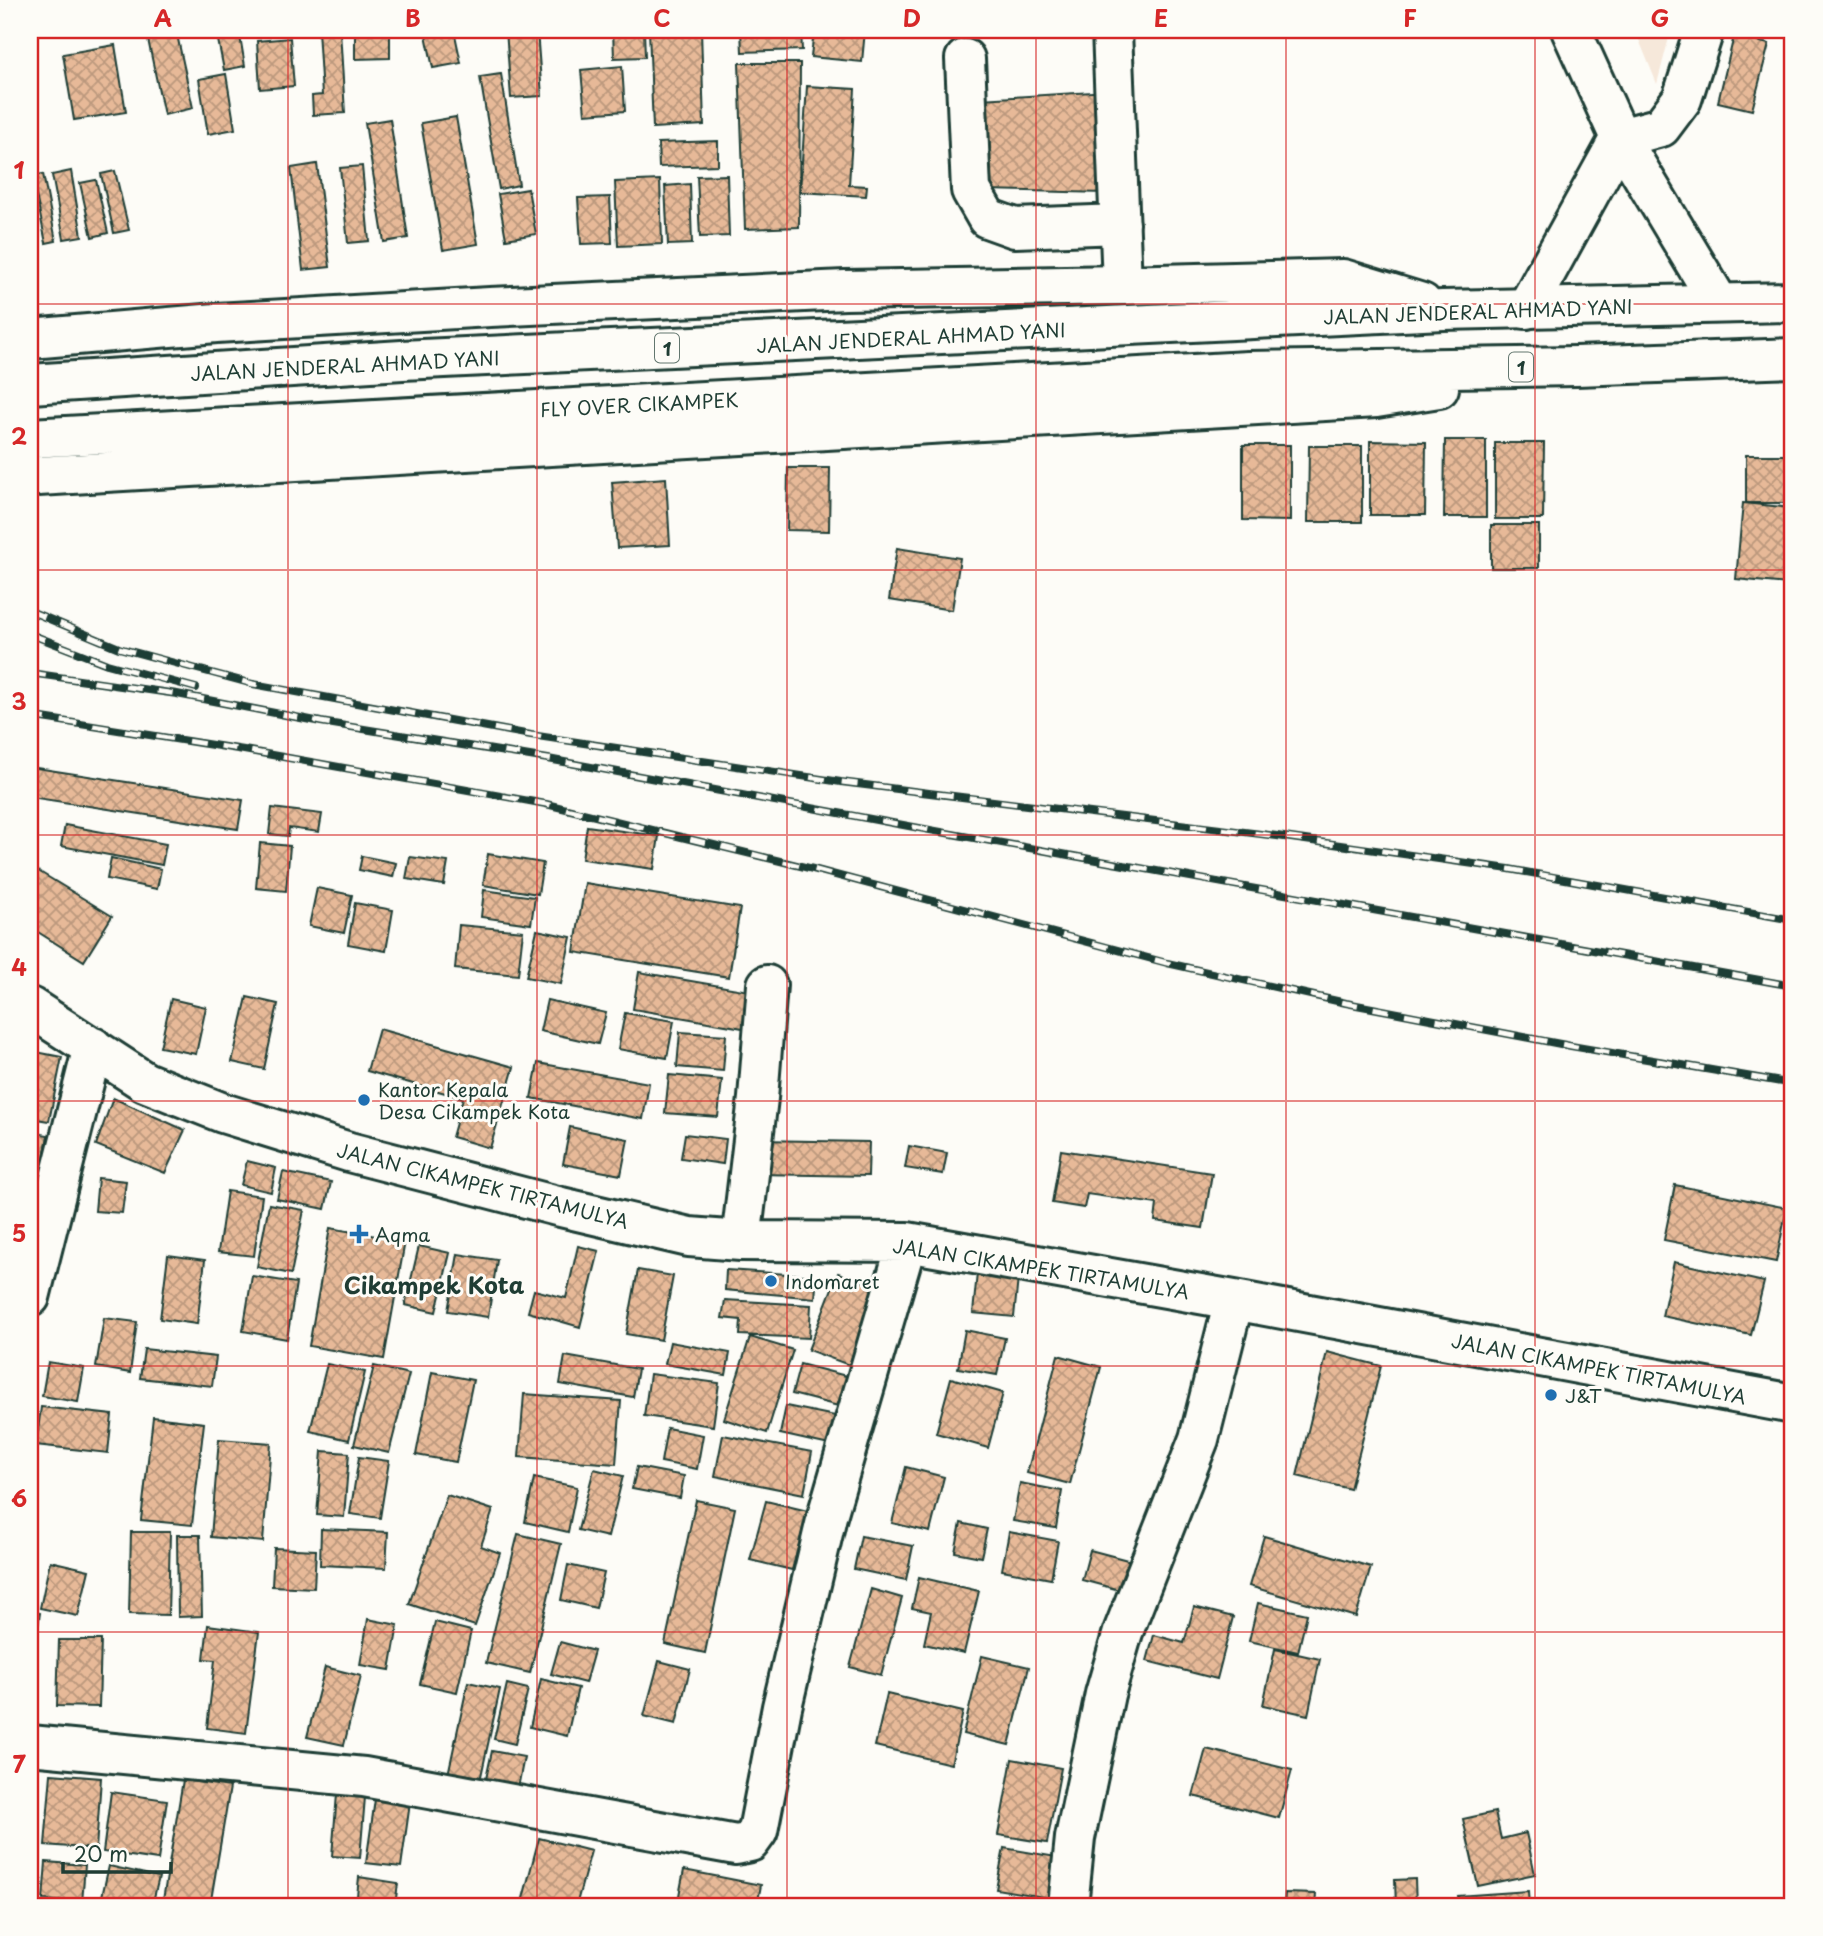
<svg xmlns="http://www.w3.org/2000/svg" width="1823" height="1936" font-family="'Playpen Sans',sans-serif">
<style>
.built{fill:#f6e8da}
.building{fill:url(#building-cross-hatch);stroke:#1f3d34;stroke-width:2}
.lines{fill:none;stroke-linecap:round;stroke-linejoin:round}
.minor-casing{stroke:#1f3d34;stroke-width:44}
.highway-casing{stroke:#1f3d34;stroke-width:44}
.minor{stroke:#fdfcf7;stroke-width:38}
.highway{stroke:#fdfcf7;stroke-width:38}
.rail-casing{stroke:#1f3d34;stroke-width:8}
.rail{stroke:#fdfcf7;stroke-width:5;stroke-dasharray:16;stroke-linecap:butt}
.grid{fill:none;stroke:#d62828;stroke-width:2;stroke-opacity:0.55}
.poi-dot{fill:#1f6fb2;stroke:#fdfcf7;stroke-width:2.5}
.labels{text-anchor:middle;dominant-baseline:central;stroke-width:6;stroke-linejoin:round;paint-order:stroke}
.shield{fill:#fdfcf7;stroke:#62766e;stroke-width:2}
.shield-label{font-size:18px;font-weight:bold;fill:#1f3d34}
.street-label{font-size:19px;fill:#1f3d34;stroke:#fdfcf7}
.poi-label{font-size:19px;fill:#1f3d34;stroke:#fdfcf7;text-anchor:start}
.quarter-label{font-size:23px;font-weight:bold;fill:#1f3d34;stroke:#fdfcf7}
.neatline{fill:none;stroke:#d62828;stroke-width:2.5}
.grid-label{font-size:23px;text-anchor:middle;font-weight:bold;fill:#d62828}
</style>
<defs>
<pattern id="building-cross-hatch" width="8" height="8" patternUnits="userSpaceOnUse" patternTransform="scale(1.75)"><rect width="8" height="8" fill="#e7b998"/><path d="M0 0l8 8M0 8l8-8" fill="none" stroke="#bb987d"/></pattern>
</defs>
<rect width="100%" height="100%" fill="#fdfcf7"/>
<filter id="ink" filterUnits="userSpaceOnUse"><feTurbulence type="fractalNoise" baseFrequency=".0143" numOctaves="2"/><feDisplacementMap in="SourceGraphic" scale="14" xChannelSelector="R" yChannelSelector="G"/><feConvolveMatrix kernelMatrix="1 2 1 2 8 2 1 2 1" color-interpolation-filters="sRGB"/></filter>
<g filter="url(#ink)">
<path class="built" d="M 1635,30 L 1671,30 L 1657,84 Z"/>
<path class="building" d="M 146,30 L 176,30 L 193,108 L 164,115 Z
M 216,30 L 239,30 L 245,66 L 224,70 Z
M 318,30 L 340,30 L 345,113 L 313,115 L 312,96 L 322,95 Z
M 355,30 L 390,30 L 390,58 L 355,59 Z
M 425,30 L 454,30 L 461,63 L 433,68 Z
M 506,30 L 537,30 L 542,96 L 511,98 Z
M 613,30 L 644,30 L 645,57 L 614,58 Z
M 649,30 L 701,30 L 704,125 L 653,128 Z
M 741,30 L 801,30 L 802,50 L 742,52 Z
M 814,30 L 865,30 L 862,62 L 811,57 Z
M 1734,36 L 1769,44 L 1752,110 L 1718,102 Z
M 290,38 L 294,86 L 260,89 L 257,41 Z
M 115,45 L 126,112 L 74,120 L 63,54 Z
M 739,63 L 800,63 L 799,227 L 745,229 Z
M 622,66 L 625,111 L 585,114 L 581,70 Z
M 226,74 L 235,129 L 208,134 L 199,79 Z
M 501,74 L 519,185 L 499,189 L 480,77 Z
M 807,86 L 855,89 L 849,185 L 867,186 L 866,196 L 800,192 Z
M 1108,91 L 1104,193 L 988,190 L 981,99 Z
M 456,117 L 478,244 L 443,250 L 421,123 Z
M 390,119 L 408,238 L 384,242 L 365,123 Z
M 718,141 L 718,165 L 659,167 L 658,143 Z
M 317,164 L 330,267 L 303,270 L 291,168 Z
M 362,166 L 369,241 L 348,243 L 340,168 Z
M 71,171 L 82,236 L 64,239 L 52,175 Z
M 115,171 L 129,230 L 114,233 L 101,174 Z
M 43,174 L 56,241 L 46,243 L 32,176 Z
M 727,175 L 729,236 L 700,237 L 697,176 Z
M 96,180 L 108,233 L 92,237 L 80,183 Z
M 660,180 L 662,244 L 618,246 L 615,182 Z
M 690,184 L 692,244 L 668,245 L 665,186 Z
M 528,189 L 536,234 L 506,239 L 498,194 Z
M 610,197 L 612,243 L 581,244 L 578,198 Z
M 1445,440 L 1486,440 L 1486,517 L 1444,517 Z
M 1370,441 L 1426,442 L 1425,515 L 1370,515 Z
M 1495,443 L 1544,443 L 1543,519 L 1495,519 Z
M 1243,445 L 1290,445 L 1290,521 L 1243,520 Z
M 1309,446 L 1362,446 L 1362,522 L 1308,522 Z
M 1746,455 L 1793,455 L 1793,503 L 1746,503 Z
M 788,468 L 830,468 L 829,531 L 787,530 Z
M 666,478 L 670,545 L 617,548 L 612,482 Z
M 1743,503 L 1793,508 L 1788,584 L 1736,579 Z
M 1491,525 L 1539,525 L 1539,568 L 1491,568 Z
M 897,548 L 960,558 L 952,610 L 889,600 Z
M 30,767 L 243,800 L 238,829 L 30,797 Z
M 272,808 L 322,814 L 319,832 L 289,828 L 288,836 L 269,834 Z
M 65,825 L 166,844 L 162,865 L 61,846 Z
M 587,826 L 659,836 L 654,869 L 582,859 Z
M 260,843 L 290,846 L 286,891 L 256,888 Z
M 488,854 L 543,863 L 538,894 L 483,885 Z
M 362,856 L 396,863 L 393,877 L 359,870 Z
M 410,857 L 448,862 L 444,885 L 406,879 Z
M 111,858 L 161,869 L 157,889 L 107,879 Z
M 30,866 L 112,916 L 84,961 L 30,927 Z
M 585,883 L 740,908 L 729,977 L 574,952 Z
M 317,888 L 352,895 L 344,933 L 309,926 Z
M 484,890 L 535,897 L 531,924 L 481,917 Z
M 355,903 L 393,910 L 386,951 L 348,944 Z
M 459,925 L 523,931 L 518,975 L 455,969 Z
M 537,930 L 571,937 L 561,984 L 526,977 Z
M 639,972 L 749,991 L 743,1028 L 633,1009 Z
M 247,997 L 278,1004 L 264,1069 L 232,1062 Z
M 171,999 L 206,1007 L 196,1054 L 160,1047 Z
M 547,1000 L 606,1013 L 598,1044 L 540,1031 Z
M 625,1013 L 674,1021 L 667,1058 L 618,1049 Z
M 379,1029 L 514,1067 L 490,1148 L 452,1137 L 463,1098 L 367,1071 Z
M 680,1032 L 726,1035 L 723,1071 L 677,1067 Z
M 31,1051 L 62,1057 L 49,1121 L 30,1118 L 30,1059 Z
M 538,1063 L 649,1083 L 643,1119 L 531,1098 Z
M 669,1075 L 722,1080 L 718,1117 L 665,1113 Z
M 113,1098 L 185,1130 L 165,1173 L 96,1145 Z
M 570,1127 L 628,1139 L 621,1175 L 563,1164 Z
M 30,1132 L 48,1135 L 44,1159 L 30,1156 Z
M 685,1134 L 726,1139 L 723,1164 L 681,1158 Z
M 758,1140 L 869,1142 L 868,1176 L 757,1174 Z
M 909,1146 L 947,1153 L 943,1174 L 905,1168 Z
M 1061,1150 L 1212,1173 L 1203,1228 L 1155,1221 L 1157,1204 L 1087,1194 L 1084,1208 L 1052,1203 Z
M 247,1161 L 276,1168 L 271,1192 L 241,1185 Z
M 30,1164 L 42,1168 L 35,1193 L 30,1191 Z
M 283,1172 L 331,1182 L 325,1209 L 277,1199 Z
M 98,1178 L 126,1181 L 122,1213 L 95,1211 Z
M 1675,1185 L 1787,1208 L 1776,1262 L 1664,1240 Z
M 227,1191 L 262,1196 L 254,1256 L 218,1252 Z
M 269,1204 L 304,1210 L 291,1274 L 257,1267 Z
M 330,1228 L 405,1241 L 384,1359 L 309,1346 Z
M 419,1246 L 450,1253 L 436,1312 L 405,1305 Z
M 578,1246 L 599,1251 L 580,1327 L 528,1312 L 534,1290 L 566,1298 Z
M 458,1254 L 497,1260 L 488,1317 L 448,1311 Z
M 168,1255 L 205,1260 L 197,1324 L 160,1319 Z
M 1674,1262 L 1764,1282 L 1751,1335 L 1662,1316 Z
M 638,1270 L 673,1276 L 661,1340 L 626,1334 Z
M 726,1270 L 817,1276 L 815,1298 L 725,1290 Z
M 838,1273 L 878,1287 L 849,1365 L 808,1350 Z
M 977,1273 L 1018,1278 L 1014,1317 L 973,1313 Z
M 252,1276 L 296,1283 L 287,1339 L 243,1331 Z
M 725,1300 L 811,1305 L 809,1338 L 740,1335 L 741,1320 L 722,1318 Z
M 104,1318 L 137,1322 L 130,1373 L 96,1367 Z
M 965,1330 L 1005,1338 L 997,1375 L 958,1368 Z
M 750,1337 L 793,1350 L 767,1433 L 724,1419 Z
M 670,1342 L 730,1353 L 726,1375 L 665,1364 Z
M 144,1349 L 216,1357 L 212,1386 L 140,1378 Z
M 1327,1352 L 1381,1366 L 1350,1489 L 1297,1476 Z
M 1058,1355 L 1101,1367 L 1070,1484 L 1027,1473 Z
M 565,1356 L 638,1369 L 633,1397 L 560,1384 Z
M 48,1362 L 84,1368 L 78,1402 L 42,1396 Z
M 327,1364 L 365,1372 L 349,1440 L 310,1431 Z
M 800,1364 L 854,1378 L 846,1408 L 792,1394 Z
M 374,1366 L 409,1374 L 389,1453 L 354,1445 Z
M 432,1372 L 473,1380 L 456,1462 L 416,1455 Z
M 650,1374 L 719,1383 L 713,1426 L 644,1416 Z
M 951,1378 L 1003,1393 L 988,1448 L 936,1433 Z
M 524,1394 L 621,1401 L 616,1464 L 519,1457 Z
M 786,1406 L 840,1417 L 834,1446 L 780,1434 Z
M 41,1407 L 112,1415 L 108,1453 L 36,1445 Z
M 153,1417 L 204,1423 L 192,1525 L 141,1520 Z
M 667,1428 L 703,1435 L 697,1469 L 661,1462 Z
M 723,1435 L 812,1452 L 804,1494 L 715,1476 Z
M 219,1439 L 271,1443 L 263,1542 L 211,1537 Z
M 322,1451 L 349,1453 L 344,1517 L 317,1515 Z
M 359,1457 L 389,1461 L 380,1518 L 350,1514 Z
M 637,1467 L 684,1476 L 680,1498 L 632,1489 Z
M 906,1467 L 944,1477 L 930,1532 L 892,1523 Z
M 594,1469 L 623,1476 L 608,1537 L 578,1530 Z
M 534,1478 L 577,1487 L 568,1532 L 525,1522 Z
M 1020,1483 L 1062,1491 L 1056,1528 L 1013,1521 Z
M 447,1495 L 493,1510 L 481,1546 L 500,1553 L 475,1626 L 409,1604 Z
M 696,1500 L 735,1508 L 705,1653 L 665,1644 Z
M 766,1501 L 808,1511 L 792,1570 L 750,1560 Z
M 961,1523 L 987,1529 L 981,1557 L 955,1552 Z
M 321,1529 L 388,1532 L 386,1568 L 320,1565 Z
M 131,1532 L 170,1532 L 168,1615 L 129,1614 Z
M 1009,1532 L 1058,1541 L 1051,1579 L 1002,1570 Z
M 518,1534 L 561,1544 L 530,1673 L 486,1663 Z
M 177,1535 L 200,1535 L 202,1616 L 178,1617 Z
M 861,1536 L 913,1546 L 906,1580 L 854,1569 Z
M 1264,1536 L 1371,1567 L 1356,1617 L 1249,1586 Z
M 274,1548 L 316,1550 L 314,1588 L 272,1586 Z
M 1090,1550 L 1135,1562 L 1127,1592 L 1082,1580 Z
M 50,1561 L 89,1570 L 78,1616 L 40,1608 Z
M 568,1565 L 604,1573 L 596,1608 L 561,1600 Z
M 919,1577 L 979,1591 L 964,1653 L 924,1644 L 931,1612 L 912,1608 Z
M 871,1589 L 902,1598 L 881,1675 L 850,1667 Z
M 1258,1603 L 1307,1614 L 1298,1652 L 1249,1641 Z
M 1194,1607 L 1233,1617 L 1217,1679 L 1147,1661 L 1154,1635 L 1184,1643 Z
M 30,1611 L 40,1613 L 30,1676 Z
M 368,1619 L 398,1625 L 390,1670 L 360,1665 Z
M 435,1622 L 471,1631 L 457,1692 L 420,1684 Z
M 208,1625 L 259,1632 L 246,1733 L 207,1728 L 215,1660 L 204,1659 Z
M 59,1640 L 101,1640 L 99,1707 L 57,1706 Z
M 560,1642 L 594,1651 L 585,1683 L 551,1674 Z
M 1275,1649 L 1320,1659 L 1308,1715 L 1263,1705 Z
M 982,1656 L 1029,1667 L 1009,1745 L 963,1734 Z
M 659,1661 L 690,1669 L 676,1724 L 644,1716 Z
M 325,1667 L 361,1676 L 344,1745 L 307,1737 Z
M 541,1679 L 578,1688 L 567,1736 L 530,1727 Z
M 468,1682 L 500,1689 L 478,1790 L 446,1784 Z
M 507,1684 L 528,1689 L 515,1744 L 494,1739 Z
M 887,1694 L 963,1712 L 951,1764 L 875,1746 Z
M 1206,1749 L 1292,1770 L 1279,1818 L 1193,1796 Z
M 492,1751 L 524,1757 L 516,1798 L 483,1793 Z
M 1012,1759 L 1061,1768 L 1047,1843 L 998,1835 Z
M 51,1774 L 101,1778 L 96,1849 L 45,1845 Z
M 183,1780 L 230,1787 L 210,1906 L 162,1906 Z
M 111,1792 L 167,1800 L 158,1860 L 103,1852 Z
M 337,1794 L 365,1797 L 360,1858 L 332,1856 Z
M 375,1799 L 410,1803 L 401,1867 L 366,1863 Z
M 1495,1812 L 1501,1839 L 1526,1833 L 1535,1874 L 1478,1886 L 1463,1819 Z
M 539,1838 L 591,1851 L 576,1906 L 521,1906 Z
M 1004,1848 L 1068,1859 L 1061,1900 L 996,1889 Z
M 46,1862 L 85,1865 L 82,1903 L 43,1900 Z
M 109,1866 L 159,1877 L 152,1906 L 107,1906 L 100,1905 Z
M 684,1870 L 761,1885 L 757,1906 L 677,1906 Z
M 359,1877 L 398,1883 L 395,1906 L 356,1906 Z
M 1415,1879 L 1416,1906 L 1396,1906 L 1395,1880 Z
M 1528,1891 L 1529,1906 L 1459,1906 L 1458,1896 Z
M 1285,1893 L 1316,1894 L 1315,1906 L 1284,1906 Z"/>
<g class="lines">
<g class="minor-casing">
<path id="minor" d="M 1112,30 L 1122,285
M 1571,30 L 1620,138 L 1719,303
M 965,59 L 971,190 L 987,218 L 1015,228 L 1120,224
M 1526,309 L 1620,138 L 1661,127 L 1682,99 L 1704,30
M 30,1007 L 145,1082 L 223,1113 L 349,1152 L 561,1207 L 689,1237 L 741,1241 L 907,1242 L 1234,1300 L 1793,1404
M 741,1241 L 758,1098 L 767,985
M 30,1297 L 93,1047
M 30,1745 L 364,1777 L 736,1845 L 750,1842 L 758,1831 L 782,1707 L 827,1516 L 907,1242
M 1068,1906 L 1075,1838 L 1105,1694 L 1123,1632 L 1199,1439 L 1234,1300"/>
</g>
<g class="highway-casing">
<path id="highway" d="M 30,339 L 216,323 L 490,307 L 845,290 L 1122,285 L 1343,279 L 1422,303
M 30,384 L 402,360 L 1443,310 L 1793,302
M 30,438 L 1248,371 L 1576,366 L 1793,358
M 30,474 L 38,476 L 1376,398 L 1439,388"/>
</g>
<use href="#minor" class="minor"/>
<use href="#highway" class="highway"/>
<g class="rail-casing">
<path id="rail" d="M 30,611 L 119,648 L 253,684 L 531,735 L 841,782 L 1277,836 L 1509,869 L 1793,920
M 30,634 L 107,664 L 196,688
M 30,673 L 177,694 L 321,722 L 548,759 L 930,830 L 1793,986
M 30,716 L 244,750 L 546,804 L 813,869 L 1167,963 L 1346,1003 L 1571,1046 L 1793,1084"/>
</g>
<use href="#rail" class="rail"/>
</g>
</g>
<path class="grid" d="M 288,30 L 288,1906M 537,30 L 537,1906M 787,30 L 787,1906M 1036,30 L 1036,1906M 1286,30 L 1286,1906M 1535,30 L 1535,1906M 30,304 L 1793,304M 30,570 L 1793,570M 30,835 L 1793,835M 30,1101 L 1793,1101M 30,1366 L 1793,1366M 30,1632 L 1793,1632"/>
<g class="poi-dot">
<circle cx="364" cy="1100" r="7"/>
<path d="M355.5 1223.5h7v7h7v7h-7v7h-7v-7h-7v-7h7z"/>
<circle cx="771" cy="1281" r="7"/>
<circle cx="1551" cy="1395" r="7"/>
</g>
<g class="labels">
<g class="shield">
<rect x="655" y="333.5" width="24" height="29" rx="5"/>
<rect x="1509" y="352.5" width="24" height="29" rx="5"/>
</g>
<g class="shield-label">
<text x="667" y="348">1</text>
<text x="1521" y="367">1</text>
</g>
<g class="street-label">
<text transform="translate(1478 311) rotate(-2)">JALAN JENDERAL AHMAD YANI</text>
<text transform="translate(911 337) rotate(-3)">JALAN JENDERAL AHMAD YANI</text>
<text transform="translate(345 365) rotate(-3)">JALAN JENDERAL AHMAD YANI</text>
<text transform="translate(639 404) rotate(-3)">FLY OVER CIKAMPEK</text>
<text transform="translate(483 1185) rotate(14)">JALAN CIKAMPEK TIRTAMULYA</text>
<text transform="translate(1041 1268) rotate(9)">JALAN CIKAMPEK TIRTAMULYA</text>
<text transform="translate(1599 1368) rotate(11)">JALAN CIKAMPEK TIRTAMULYA</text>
</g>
<g class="poi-label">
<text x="378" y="1089">Kantor Kepala<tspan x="378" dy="22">Desa Cikampek Kota</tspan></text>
<text x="375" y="1234">Aqma</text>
<text x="785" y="1281">Indomaret</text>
<text x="1565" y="1395">J&amp;T</text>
</g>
<g class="quarter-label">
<text x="434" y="1284">Cikampek Kota</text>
</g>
</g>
<rect width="1823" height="1936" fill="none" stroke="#fdfcf7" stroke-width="77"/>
<path d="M63 1862v10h108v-10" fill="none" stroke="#1f3d34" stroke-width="3.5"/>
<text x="74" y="1862" font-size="21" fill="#1f3d34" stroke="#fdfcf7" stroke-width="5" paint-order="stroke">20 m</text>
<rect x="38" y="38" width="1746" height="1860" class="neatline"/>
<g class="grid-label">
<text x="163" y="27">A</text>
<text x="413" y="27">B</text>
<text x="662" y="27">C</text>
<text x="912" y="27">D</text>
<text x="1161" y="27">E</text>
<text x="1410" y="27">F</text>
<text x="1660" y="27">G</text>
<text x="19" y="179">1</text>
<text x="19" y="445">2</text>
<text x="19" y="710">3</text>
<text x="19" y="976">4</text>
<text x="19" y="1242">5</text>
<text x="19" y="1507">6</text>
<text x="19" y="1773">7</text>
</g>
</svg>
